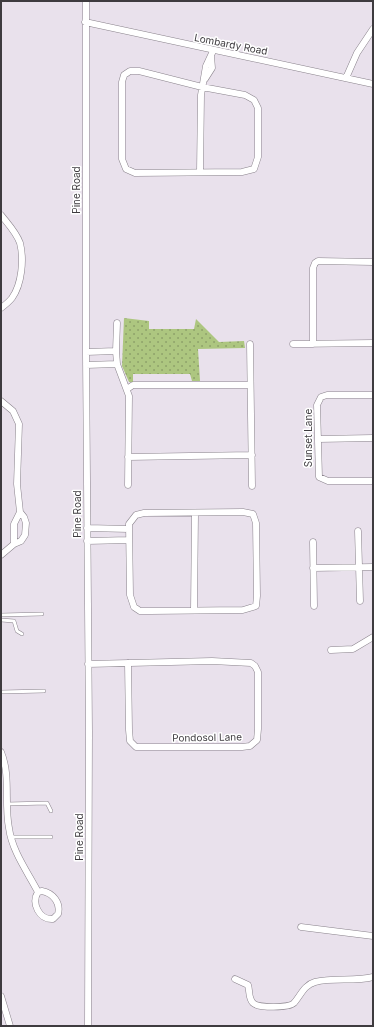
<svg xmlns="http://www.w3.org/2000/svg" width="374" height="1027" font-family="Inter,sans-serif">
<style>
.park{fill:url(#park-dots)}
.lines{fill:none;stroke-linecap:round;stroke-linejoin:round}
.lane-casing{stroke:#89828b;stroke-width:4}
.street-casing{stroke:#89828b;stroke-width:7}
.lane{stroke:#fff;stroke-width:3}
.street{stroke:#fff;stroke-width:6}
.labels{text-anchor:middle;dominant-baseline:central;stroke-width:3;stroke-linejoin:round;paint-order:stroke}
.street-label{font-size:10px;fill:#3e3b3f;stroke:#fff}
</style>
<defs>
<pattern id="park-dots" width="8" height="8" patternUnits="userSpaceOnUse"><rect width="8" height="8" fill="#adc680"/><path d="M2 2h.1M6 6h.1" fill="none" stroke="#8ea26a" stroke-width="1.8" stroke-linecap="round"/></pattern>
</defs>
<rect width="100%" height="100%" fill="#e9e1ec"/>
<path class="park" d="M 124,318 L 149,321 L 149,329 L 194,329 L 196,319 L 219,342 L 244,341 L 245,348 L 198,349 L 200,381 L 192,381 L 190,374 L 133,374 L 133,382 L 129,382 L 122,366 Z"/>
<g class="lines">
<g class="lane-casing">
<path id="lane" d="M 1,615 L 42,614
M 1,620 L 14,621 L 17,631 L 22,634
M 1,692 L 44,691
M 7,804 L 47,803 L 51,811
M 11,837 L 51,837"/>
</g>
<g class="street-casing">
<path id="street" d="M 86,1 L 86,355 L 89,731 L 88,1026
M 85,22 L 373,84
M 130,71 L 139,71 L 202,87 L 245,95 L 254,100 L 258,108 L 258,157 L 254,169 L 242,172 L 135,173 L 126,169 L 122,159 L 122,82 L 124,75 Z
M 346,78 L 357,53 L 373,29
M 205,79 L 212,68 L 211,56
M 200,172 L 201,95 L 206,66 L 213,51
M 1,215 C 8,224 16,232 20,243 C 24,259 22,284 12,298 C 9,302 5,305 1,308
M 117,323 L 116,351 L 117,364 L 129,396 L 128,485
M 250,344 L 252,486
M 293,344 L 373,343
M 313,344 L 313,268 L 315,263 L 318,261 L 373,262
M 86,352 L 116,351
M 86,365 L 117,364
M 127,389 L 133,385 L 250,385
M 373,395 L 327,395 L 321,397 L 317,405 L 319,477 L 328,481 L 373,481
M 1,401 L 13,411 L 19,424 L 17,484 L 20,512 L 24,517 L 26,523 L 25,535 L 21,541 L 14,544 L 1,555
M 318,439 L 373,438
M 128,457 L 252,455
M 243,512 L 253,514 L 256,523 L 257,596 L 256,606 L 243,610 L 150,611 L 140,611 L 134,607 L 130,595 L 129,524 L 136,515 L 144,513 Z
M 87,528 L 129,529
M 358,531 L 360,601
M 87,541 L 129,540
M 313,542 L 314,606
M 14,544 L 14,524 L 20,512
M 313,568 L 373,567
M 194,610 L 195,514
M 331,650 L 353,649 L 373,637
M 88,664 L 212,661 L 251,663 L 255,666 L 258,672 L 258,729 L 257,740 L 250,746 L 242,747 L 136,747 L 130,741 L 129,730 L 128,663
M 1,752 C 11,776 4,803 9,828 C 12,851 27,871 38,892
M 42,891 C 53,893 61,903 58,914 L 53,919 C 39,920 31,903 38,892 Z
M 301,927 L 373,936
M 235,979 L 248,985 C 250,991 248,998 253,1003 C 258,1008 289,1008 294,1003 C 301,995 304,985 315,982 C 334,977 354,982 373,977
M 1,996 L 10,1026"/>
</g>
<use href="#lane" class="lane"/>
<use href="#street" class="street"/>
</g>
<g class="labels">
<g class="street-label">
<text transform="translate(231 44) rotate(11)">Lombardy Road</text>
<text transform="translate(76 190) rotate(-90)">Pine Road</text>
<text transform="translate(308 438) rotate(-90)">Sunset Lane</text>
<text transform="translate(77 514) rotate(-90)">Pine Road</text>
<text transform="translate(207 737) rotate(-1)">Pondosol Lane</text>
<text transform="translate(79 837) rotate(-90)">Pine Road</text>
</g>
</g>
<rect width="374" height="1027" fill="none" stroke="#3e3b3f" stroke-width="4"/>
</svg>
